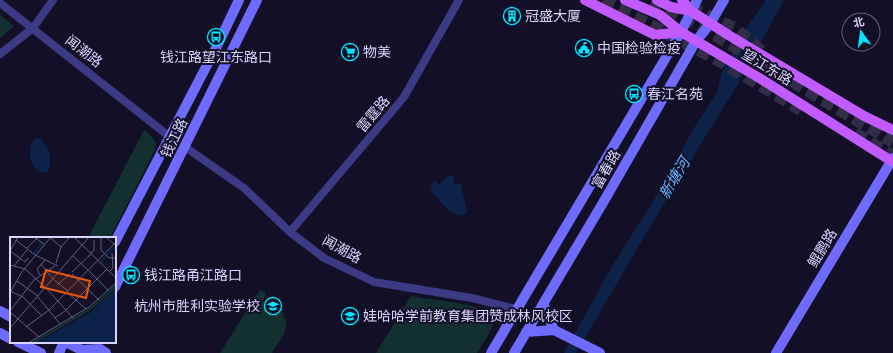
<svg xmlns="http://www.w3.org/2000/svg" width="893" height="353" font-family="Montserrat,'Noto Sans SC',sans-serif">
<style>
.green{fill:#12302f}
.water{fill:#0c2248}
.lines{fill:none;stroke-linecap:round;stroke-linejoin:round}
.highway-tunnel{stroke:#312d47;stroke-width:12;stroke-dasharray:12 6;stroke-linecap:butt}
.street{stroke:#3d3a85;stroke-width:8}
.secondary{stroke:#6f6bff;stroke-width:10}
.primary{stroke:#c25bff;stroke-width:10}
.labels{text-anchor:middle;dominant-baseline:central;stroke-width:4;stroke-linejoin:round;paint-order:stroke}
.poi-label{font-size:14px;fill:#d9d4ff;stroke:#130f26;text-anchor:start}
.street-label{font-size:14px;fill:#d9d4ff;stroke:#130f26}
.water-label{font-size:15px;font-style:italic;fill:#62b6ff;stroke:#130f26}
.inset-river{fill:none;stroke:#0c2248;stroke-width:2}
.inset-road{fill:none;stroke:#625e7d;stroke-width:1}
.view{fill:#e8590c;fill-opacity:0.15;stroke:#e8590c;stroke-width:2}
.inset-edge{fill:none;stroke:#d9d4ff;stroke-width:2}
</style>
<rect width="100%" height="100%" fill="#130f26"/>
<path class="green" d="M 0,15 L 14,26 L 0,38 Z
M 144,130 L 153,138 L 156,144 L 154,152 L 110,238 L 88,238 Z
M 260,290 L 266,293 L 262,302 L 273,302 C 295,322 286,331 272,353 L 220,353 Z
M 411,296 C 431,300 470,303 487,311 C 491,313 493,316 494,320 C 494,328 481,346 477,353 L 376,353 Z"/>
<path class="water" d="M 766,0 L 784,0 L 735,89 L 663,205 L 576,353 L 564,353 L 611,268 L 655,198 L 698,121 L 717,93 L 721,74 L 746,28 Z
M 35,138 L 41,139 C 49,147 54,163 47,172 L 39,172 C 29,165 27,148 35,138 Z
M 449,175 L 453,176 L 455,184 L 461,184 L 467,212 L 462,216 L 450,212 L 430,190 L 434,180 L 439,185 Z"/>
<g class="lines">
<path class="highway-tunnel" d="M 603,0 L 723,63 L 801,110
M 652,0 L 693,22 L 893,142
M 690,7 L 736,29 L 765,54
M 855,133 L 893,156"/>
<path class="street" d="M 0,3 L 170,137
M 0,54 L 33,28 L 53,0
M 185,147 L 244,188 L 290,232 L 324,258 L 374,282 L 472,298 L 516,309
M 290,232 L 404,97 L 459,0"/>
<path class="secondary" d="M 115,242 L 219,42 L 239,0
M 115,287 L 257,0
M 543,304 L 554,330
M 0,311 L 11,317
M 526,332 L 554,330 L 600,353
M 0,333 L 11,339
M 18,342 L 41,353
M 65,342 L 82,350 L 100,349 L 106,353
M 59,353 L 64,342
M 491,353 L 681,32 L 697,0
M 514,353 L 604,201 L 696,41 L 710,24 L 724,0
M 776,353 L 893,158"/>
<path class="primary" d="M 585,0 L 655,35 L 681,32
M 625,0 L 660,15 L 681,32 L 761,79 L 893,162
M 657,0 L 671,7 L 691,11
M 682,0 L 691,11 L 730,36 L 864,116 L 893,130"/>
</g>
<defs>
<g id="building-ring" transform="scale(0.9)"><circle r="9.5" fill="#130f26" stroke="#00e5ff" stroke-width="1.5"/><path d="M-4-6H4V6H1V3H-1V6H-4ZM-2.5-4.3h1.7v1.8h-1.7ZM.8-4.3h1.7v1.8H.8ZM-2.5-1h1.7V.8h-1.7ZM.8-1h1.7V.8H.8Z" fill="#00e5ff"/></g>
<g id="bus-ring" transform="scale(0.9)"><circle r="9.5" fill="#130f26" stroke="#00e5ff" stroke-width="1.5"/><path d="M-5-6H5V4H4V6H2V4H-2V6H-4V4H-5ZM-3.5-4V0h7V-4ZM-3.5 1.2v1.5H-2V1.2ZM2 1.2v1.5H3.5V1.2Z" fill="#00e5ff"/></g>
<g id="civic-ring" transform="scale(0.9)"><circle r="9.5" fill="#130f26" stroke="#00e5ff" stroke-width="1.5"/><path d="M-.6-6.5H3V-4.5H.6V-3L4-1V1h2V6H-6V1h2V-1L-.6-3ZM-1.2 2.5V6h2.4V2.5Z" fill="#00e5ff"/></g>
<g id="supermarket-ring" transform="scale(0.9)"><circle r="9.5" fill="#130f26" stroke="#00e5ff" stroke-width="1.5"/><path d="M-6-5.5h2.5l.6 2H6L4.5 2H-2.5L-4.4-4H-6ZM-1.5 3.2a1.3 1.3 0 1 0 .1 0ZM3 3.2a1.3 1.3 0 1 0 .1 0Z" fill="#00e5ff"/></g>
<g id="school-ring" transform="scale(0.9)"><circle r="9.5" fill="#130f26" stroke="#00e5ff" stroke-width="1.5"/><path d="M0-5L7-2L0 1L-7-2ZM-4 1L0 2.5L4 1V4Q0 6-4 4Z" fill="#00e5ff"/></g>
</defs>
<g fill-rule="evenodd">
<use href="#building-ring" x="512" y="16"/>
<use href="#bus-ring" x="216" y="37"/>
<use href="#civic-ring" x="584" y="48"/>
<use href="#supermarket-ring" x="350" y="52"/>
<use href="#bus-ring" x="634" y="94"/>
<use href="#bus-ring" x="131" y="275"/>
<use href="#school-ring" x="273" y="306"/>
<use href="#school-ring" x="350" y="316"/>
</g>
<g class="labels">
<g class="poi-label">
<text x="525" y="16">冠盛大厦</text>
<text x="597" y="48">中国检验检疫</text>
<text x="363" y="52">物美</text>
<text x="216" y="57" text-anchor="middle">钱江路望江东路口</text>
<text x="647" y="94">春江名苑</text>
<text x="144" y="275">钱江路甬江路口</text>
<text x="260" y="306" text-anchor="end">杭州市胜利实验学校</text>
<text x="363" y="316">娃哈哈学前教育集团赞成林风校区</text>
</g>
<g class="street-label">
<text transform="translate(84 51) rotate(38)">闻潮路</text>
<text transform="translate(767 67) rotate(31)">望江东路</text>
<text transform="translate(373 114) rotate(-50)">雷霆路</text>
<text transform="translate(174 138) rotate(-64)">钱江路</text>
<text transform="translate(606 169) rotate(-60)">富春路</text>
<text transform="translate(822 248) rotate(-59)">鲲鹏路</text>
<text transform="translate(342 249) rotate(29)">闻潮路</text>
</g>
<g class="water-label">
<text transform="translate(674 178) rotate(-59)">新塘河</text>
</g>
</g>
<g transform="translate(10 237)">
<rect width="106" height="106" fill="#130f26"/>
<path d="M 106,47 L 106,51 L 81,73 L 25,106 L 20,106 L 81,70 Z" fill="#12302f"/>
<path d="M 106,51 L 106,106 L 26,106 L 81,75 Z" fill="#0c2248"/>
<path class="inset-river" d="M 24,16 L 33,5M 91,25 L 105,9"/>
<path class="inset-road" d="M 24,0 L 34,7M 64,0 L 106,41M 91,0 L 91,13 L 99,21 L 106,21M 96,0 L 106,9M 41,1 L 51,10 L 46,26M 6,3 L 25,18 L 48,29M 51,10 L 60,0M 17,11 L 28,0M 0,14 L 15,25 L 18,21M 0,14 L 8,0M 81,16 L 84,13 L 84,3M 63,19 L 78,33M 31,27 L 43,42M 0,28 L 15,32 L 36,51 L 63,81M 4,29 L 17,13M 79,34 L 98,53M 100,34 L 103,31 L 102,16M 62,35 L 81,17M 62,37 L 89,63M 30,38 L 27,32 L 35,23M 43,42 L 58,54M 7,44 L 28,59M 47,48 L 60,37M 0,54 L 13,60 L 32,79M 0,56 L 11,36 L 41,0M 58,56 L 76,72M 28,60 L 50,87M 56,73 L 97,32M 0,74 L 24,43 L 45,29M 0,75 L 29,100M 45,81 L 55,74M 16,90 L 39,73 L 106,5M 0,91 L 79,0M 18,106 L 79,70 L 106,46"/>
<path class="view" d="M 36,33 L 80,44 L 76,61 L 31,50 Z"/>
<rect width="106" height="106" class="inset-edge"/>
</g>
<g transform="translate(861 32) rotate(346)"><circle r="19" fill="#130f26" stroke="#625e7d"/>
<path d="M0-3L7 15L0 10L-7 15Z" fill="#00e5ff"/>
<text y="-6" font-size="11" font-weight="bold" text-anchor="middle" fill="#d9d4ff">北</text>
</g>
</svg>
